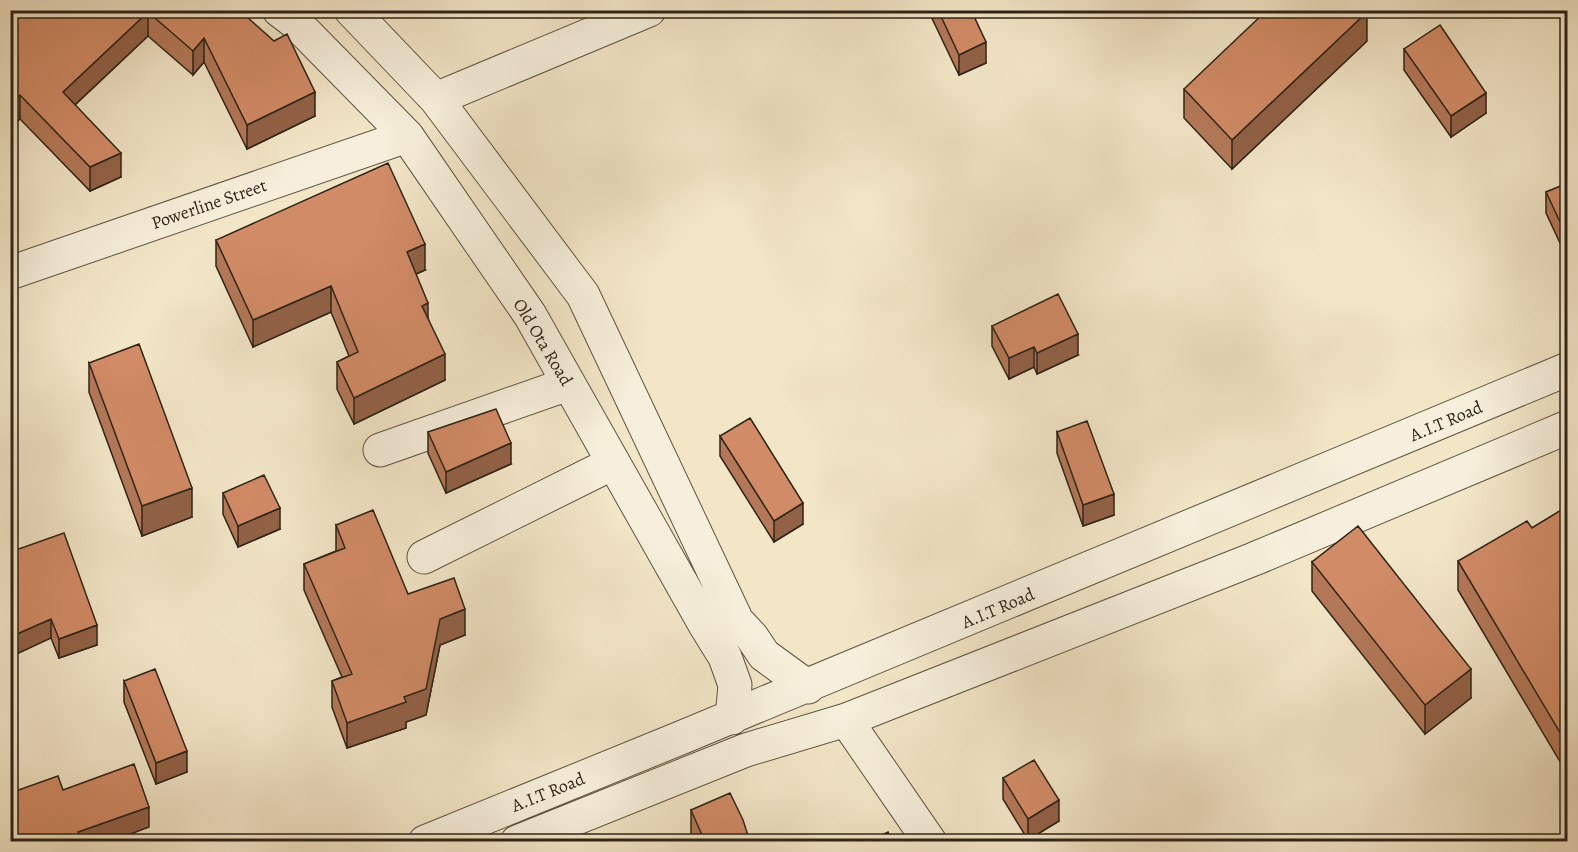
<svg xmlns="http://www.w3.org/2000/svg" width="1578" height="852" font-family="Alegreya,serif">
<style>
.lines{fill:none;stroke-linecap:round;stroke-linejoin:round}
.minor-casing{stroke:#5f5443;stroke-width:35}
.minor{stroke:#f7efdb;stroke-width:33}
.wall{fill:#b47858;stroke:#2e2417;stroke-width:1.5}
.shaded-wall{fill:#926147;stroke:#2e2417;stroke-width:1.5}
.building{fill:#d18b66;stroke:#2e2417;stroke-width:1.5}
.labels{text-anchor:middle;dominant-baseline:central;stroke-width:6;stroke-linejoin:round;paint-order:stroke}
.street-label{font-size:18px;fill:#2e2417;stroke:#f7efdb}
</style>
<rect width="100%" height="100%" fill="#f2e6c7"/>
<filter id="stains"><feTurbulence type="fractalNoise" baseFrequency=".00333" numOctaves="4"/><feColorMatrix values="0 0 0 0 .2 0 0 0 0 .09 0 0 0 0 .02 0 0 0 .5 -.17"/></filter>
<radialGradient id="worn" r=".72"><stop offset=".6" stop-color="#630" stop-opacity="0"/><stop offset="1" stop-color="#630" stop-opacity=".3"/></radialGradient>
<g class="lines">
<g class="minor-casing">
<path id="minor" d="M 279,10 L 296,23 L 407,136 L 530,315 L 704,623 L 725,657 L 735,685 L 732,718
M 351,10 L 436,99 L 583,295 L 737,621 L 752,637 L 764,655 L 808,687
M 436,99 L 649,10
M 10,273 L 407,136
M 380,450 L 568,384
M 424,557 L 613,463
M 846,720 L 930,842
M 425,842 C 807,687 1188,530 1568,369
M 517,842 L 746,750 L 846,720 L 1254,559 L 1568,427"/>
</g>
<use href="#minor" class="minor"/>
</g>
<path class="wall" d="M 10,10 L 239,10 L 315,116 L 247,149 L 204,62 L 193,75 L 148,36 L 75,105 L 121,177 L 90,191 L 20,119 Z
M 928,10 L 971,10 L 986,63 L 959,75 Z
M 1367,41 L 1232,169 L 1184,118 L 1184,89 Z
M 1404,49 L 1486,113 L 1451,137 L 1404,70 Z
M 1568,183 L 1568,242 L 1561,245 L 1546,213 L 1546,192 Z
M 216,240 L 425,270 L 416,274 L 445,380 L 354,424 L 337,389 L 337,362 L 349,356 L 331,312 L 253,347 L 216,266 Z
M 992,326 L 1078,355 L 1037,374 L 1034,367 L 1009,379 L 992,346 Z
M 89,363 L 192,517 L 142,536 L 89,392 Z
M 428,432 L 511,464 L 446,493 L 428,453 Z
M 1057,432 L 1114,515 L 1083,526 L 1057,453 Z
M 720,436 L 803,524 L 774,542 L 720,456 Z
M 223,493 L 280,529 L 238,547 L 223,514 Z
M 1568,506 L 1568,762 L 1562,765 L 1458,590 L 1458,561 L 1532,528 Z
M 336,525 L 408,594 L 465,635 L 440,645 L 426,715 L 406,722 L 406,728 L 347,748 L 332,707 L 332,681 L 342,677 L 304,590 L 304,564 L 336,551 Z
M 10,552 L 97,645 L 59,658 L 51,638 Z
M 1312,562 L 1471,698 L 1425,734 L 1312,591 Z
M 124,681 L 187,772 L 156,784 L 124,702 Z
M 1003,778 L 1059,821 L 1028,840 L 1003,799 Z
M 691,810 L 750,842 L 693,842 L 691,837 Z"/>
<path class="shaded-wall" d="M 148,12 L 148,36 L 63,116 L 63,92 Z
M 1367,12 L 1367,41 L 1232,169 L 1232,140 Z
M 204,38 L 204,62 L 193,75 L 193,51 Z
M 986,42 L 986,63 L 959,75 L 959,55 Z
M 315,92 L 315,116 L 247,149 L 247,125 Z
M 1486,93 L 1486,113 L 1451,137 L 1451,116 Z
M 20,95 L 20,119 L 10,129 L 10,104 Z
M 121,153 L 121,177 L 90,191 L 90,167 Z
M 1568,221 L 1568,242 L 1561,245 L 1561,224 Z
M 425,244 L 425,270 L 407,278 L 407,252 Z
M 331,286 L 331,312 L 253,347 L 253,320 Z
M 428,303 L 428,330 L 422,306 Z
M 1078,334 L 1078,355 L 1037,374 L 1037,353 Z
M 1034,347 L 1034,367 L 1009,379 L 1009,358 Z
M 445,354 L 445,380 L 354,424 L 354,398 Z
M 511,443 L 511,464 L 446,493 L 446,472 Z
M 192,488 L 192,517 L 142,536 L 142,506 Z
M 1114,494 L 1114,515 L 1083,526 L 1083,505 Z
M 803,503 L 803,524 L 774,542 L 774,521 Z
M 280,508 L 280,529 L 238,547 L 238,526 Z
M 465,609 L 465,635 L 440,645 L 426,715 L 406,722 L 406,728 L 347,748 L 347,723 L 404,697 L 440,619 Z
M 51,619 L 51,638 L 10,657 L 10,637 Z
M 97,625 L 97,645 L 59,658 L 59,639 Z
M 1471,669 L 1471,698 L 1425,734 L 1425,705 Z
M 1568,733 L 1568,762 L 1562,765 L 1562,736 Z
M 187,751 L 187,772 L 156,784 L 156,763 Z
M 1059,800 L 1059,821 L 1028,840 L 1028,819 Z
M 149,807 L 149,827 L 110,842 L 60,842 L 78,832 Z"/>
<path class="building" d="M 10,10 L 239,10 L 274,41 L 287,34 L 315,92 L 247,125 L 204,38 L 193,51 L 148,12 L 63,92 L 121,153 L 90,167 L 20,95 L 10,104 Z
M 938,10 L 971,10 L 986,42 L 959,55 Z
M 1267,10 L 1365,10 L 1367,12 L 1232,140 L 1184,89 Z
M 1440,25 L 1486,93 L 1451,116 L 1404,49 Z
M 388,163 L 425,244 L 407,252 L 428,303 L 422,306 L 445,354 L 354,398 L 337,362 L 358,352 L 331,286 L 253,320 L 216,240 Z
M 1568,183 L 1568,221 L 1561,224 L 1546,192 Z
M 1058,294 L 1078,334 L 1037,353 L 1034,347 L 1009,358 L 992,326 Z
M 139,344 L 192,488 L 142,506 L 89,363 Z
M 496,409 L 511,443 L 446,472 L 428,432 Z
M 750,418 L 803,503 L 774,521 L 720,436 Z
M 1087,421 L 1114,494 L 1083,505 L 1057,432 Z
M 264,475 L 280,508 L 238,526 L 223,493 Z
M 1568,506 L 1568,733 L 1562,736 L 1458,561 L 1527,521 L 1532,528 Z
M 373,510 L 408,594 L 454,578 L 465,609 L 440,619 L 426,689 L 404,697 L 406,702 L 347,723 L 332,681 L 352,674 L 304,564 L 345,548 L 336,525 Z
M 1358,526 L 1471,669 L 1425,705 L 1312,562 Z
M 64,533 L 97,625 L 59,639 L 51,619 L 10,637 L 10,552 Z
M 155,669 L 187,751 L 156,763 L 124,681 Z
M 1034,760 L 1059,800 L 1028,819 L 1003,778 Z
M 134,764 L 149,807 L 78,832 L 79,835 L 60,842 L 10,842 L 10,793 L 58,776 L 63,790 Z
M 730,793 L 743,820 L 750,842 L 705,842 L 691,810 Z
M 888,832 L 892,842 L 867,842 Z"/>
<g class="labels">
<g class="street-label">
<text transform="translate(209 204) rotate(-19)">Powerline Street</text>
<text transform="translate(543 342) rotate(59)">Old Ota Road</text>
<text transform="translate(1446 421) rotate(-23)">A.I.T Road</text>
<text transform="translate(998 608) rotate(-23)">A.I.T Road</text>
<text transform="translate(548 792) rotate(-22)">A.I.T Road</text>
</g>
</g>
<rect width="1578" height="852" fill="none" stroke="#f2e6c7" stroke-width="36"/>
<rect x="12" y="12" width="1554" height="828" fill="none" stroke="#2e2417" stroke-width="3"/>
<rect x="18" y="18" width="1542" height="816" fill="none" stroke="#2e2417" stroke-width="1.5"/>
<rect width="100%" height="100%" filter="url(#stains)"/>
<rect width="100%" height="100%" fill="url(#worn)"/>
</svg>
